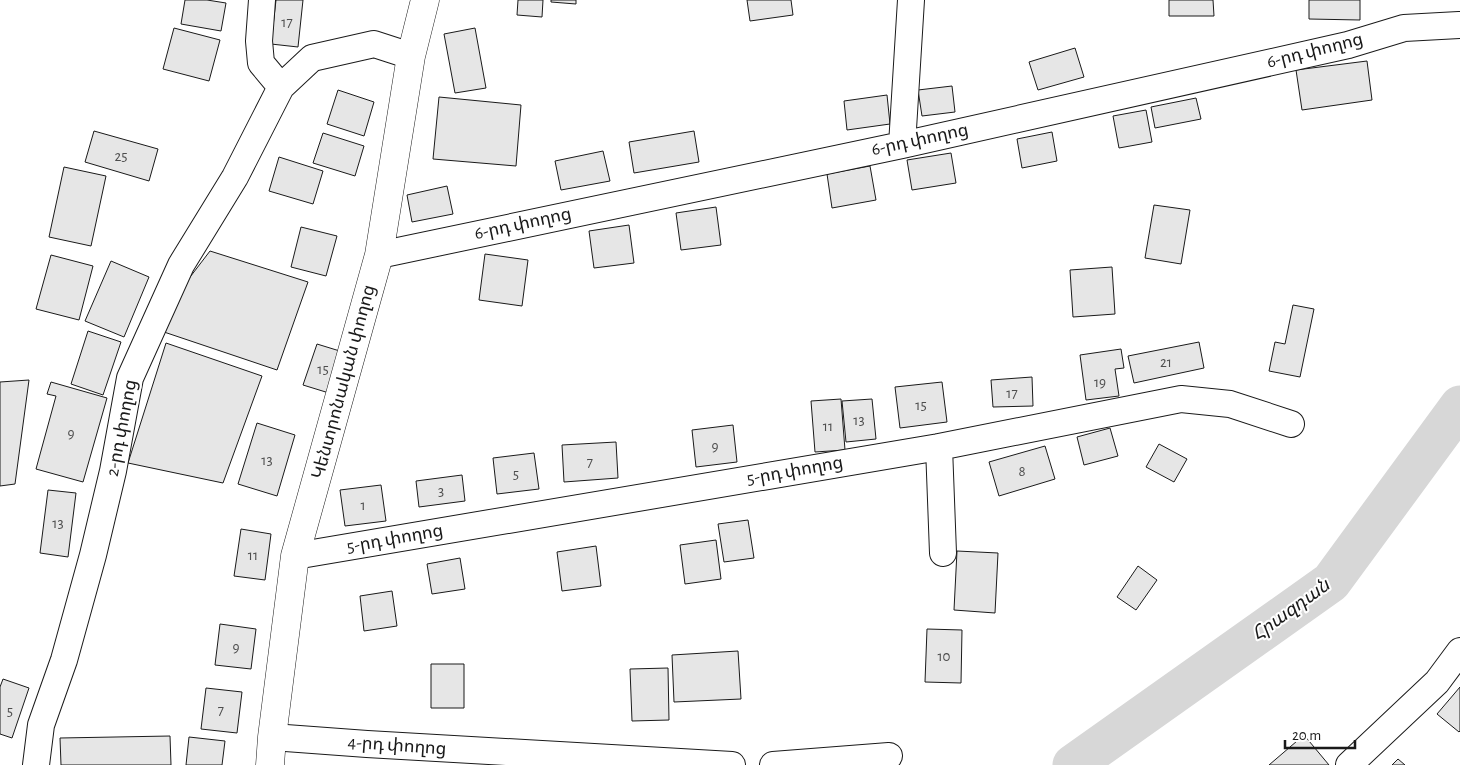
<svg xmlns="http://www.w3.org/2000/svg" width="1460" height="765" font-family="'Alegreya Sans','Noto Sans Armenian',sans-serif">
<style>
.lines{fill:none;stroke-linecap:round;stroke-linejoin:round}
.river{stroke:#d7d7d7;stroke-width:41}
.building{fill:#e6e6e6;stroke:#1a1a1a}
.minor-casing{stroke:#1a1a1a;stroke-width:28}
.major-casing{stroke:#1a1a1a;stroke-width:29}
.minor{stroke:#fff;stroke-width:26}
.major{stroke:#fff;stroke-width:28}
.labels{text-anchor:middle;dominant-baseline:central;stroke-width:4;stroke-linejoin:round;paint-order:stroke}
.number-label{font-size:15px;fill:#4d4d4d}
.street-label{font-size:18px;fill:#1a1a1a;stroke:#fff}
.water-label{font-size:19px;font-style:italic;fill:#1a1a1a;stroke:#fff}
</style>
<rect width="100%" height="100%" fill="#fff"/>
<g class="lines">
<path class="river" d="M 1073,765 L 1331,582 L 1460,406"/>
</g>
<path class="building" d="M 185,0 L 207,0 L 226,3 L 221,31 L 181,24 Z
M 276,0 L 303,0 L 298,47 L 271,44 Z
M 518,0 L 543,0 L 542,17 L 517,15 Z
M 551,0 L 576,0 L 576,4 L 551,2 Z
M 747,0 L 791,0 L 793,15 L 750,21 Z
M 1169,0 L 1213,0 L 1214,16 L 1169,16 Z
M 1309,0 L 1360,0 L 1360,20 L 1309,19 Z
M 174,28 L 220,40 L 209,81 L 163,69 Z
M 475,28 L 486,88 L 455,93 L 444,34 Z
M 1075,48 L 1084,77 L 1038,90 L 1029,62 Z
M 1367,61 L 1372,100 L 1302,110 L 1296,70 Z
M 952,86 L 955,112 L 922,116 L 918,90 Z
M 338,90 L 374,102 L 364,136 L 327,124 Z
M 887,95 L 890,124 L 847,130 L 844,101 Z
M 439,97 L 521,105 L 516,166 L 433,159 Z
M 1196,98 L 1201,119 L 1155,128 L 1151,107 Z
M 1146,110 L 1152,142 L 1119,148 L 1113,116 Z
M 94,131 L 158,149 L 149,181 L 85,162 Z
M 694,131 L 699,162 L 634,173 L 629,142 Z
M 1052,132 L 1057,161 L 1022,168 L 1017,139 Z
M 323,133 L 364,146 L 355,176 L 313,163 Z
M 603,151 L 610,181 L 561,190 L 555,161 Z
M 951,153 L 956,183 L 912,190 L 907,160 Z
M 279,157 L 323,171 L 313,204 L 269,191 Z
M 870,166 L 876,200 L 832,208 L 827,174 Z
M 64,167 L 106,176 L 91,246 L 49,237 Z
M 447,186 L 453,214 L 412,222 L 407,195 Z
M 1154,205 L 1190,210 L 1181,264 L 1145,258 Z
M 716,207 L 721,245 L 681,250 L 676,213 Z
M 629,225 L 634,263 L 594,268 L 589,231 Z
M 301,227 L 337,236 L 326,276 L 291,267 Z
M 210,251 L 308,282 L 277,370 L 164,332 L 174,298 Z
M 485,254 L 528,260 L 522,306 L 479,300 Z
M 51,255 L 93,266 L 79,320 L 36,309 Z
M 111,261 L 149,277 L 124,337 L 85,321 Z
M 1112,267 L 1115,314 L 1073,317 L 1070,270 Z
M 1293,305 L 1314,309 L 1300,377 L 1269,371 L 1275,342 L 1285,344 Z
M 88,331 L 121,342 L 103,395 L 71,384 Z
M 1199,342 L 1204,368 L 1134,383 L 1128,356 Z
M 166,343 L 262,376 L 223,483 L 128,463 Z
M 317,344 L 343,352 L 329,393 L 303,385 Z
M 1121,349 L 1124,368 L 1115,369 L 1119,396 L 1086,400 L 1080,355 Z
M 1032,377 L 1033,406 L 993,407 L 991,380 Z
M 29,380 L 15,484 L 0,486 L 0,382 Z
M 51,382 L 107,398 L 83,482 L 36,469 L 56,396 L 47,394 Z
M 942,382 L 947,422 L 900,428 L 895,387 Z
M 841,399 L 845,450 L 815,452 L 811,401 Z
M 872,399 L 876,439 L 846,442 L 842,401 Z
M 257,423 L 295,435 L 277,496 L 238,484 Z
M 733,425 L 737,462 L 696,467 L 692,430 Z
M 1110,428 L 1118,456 L 1084,465 L 1077,437 Z
M 616,442 L 618,478 L 564,482 L 562,445 Z
M 1159,444 L 1187,459 L 1174,482 L 1146,467 Z
M 1045,446 L 1055,479 L 999,496 L 989,462 Z
M 534,453 L 539,489 L 497,494 L 493,458 Z
M 462,475 L 465,501 L 419,507 L 416,481 Z
M 381,485 L 386,521 L 345,526 L 340,490 Z
M 48,490 L 76,493 L 68,557 L 40,553 Z
M 748,520 L 754,558 L 724,562 L 718,524 Z
M 241,529 L 271,534 L 265,580 L 234,576 Z
M 716,540 L 721,579 L 685,584 L 680,545 Z
M 596,546 L 601,586 L 562,591 L 557,552 Z
M 957,551 L 998,553 L 995,613 L 954,610 Z
M 460,558 L 465,589 L 432,594 L 427,564 Z
M 1138,566 L 1157,580 L 1136,610 L 1117,597 Z
M 392,591 L 397,626 L 364,631 L 360,596 Z
M 220,624 L 256,629 L 251,669 L 215,665 Z
M 927,629 L 962,630 L 961,683 L 925,682 Z
M 738,651 L 741,699 L 674,702 L 672,655 Z
M 431,664 L 464,664 L 464,708 L 431,708 Z
M 668,668 L 669,720 L 632,721 L 630,669 Z
M 3,679 L 29,688 L 12,738 L 0,734 L 0,687 Z
M 1460,687 L 1460,731 L 1459,732 L 1437,714 Z
M 206,688 L 242,692 L 237,733 L 201,729 Z
M 1304,735 L 1329,765 L 1269,765 Z
M 170,736 L 171,765 L 61,765 L 60,738 Z
M 189,737 L 225,741 L 222,765 L 186,765 Z
M 1398,759 L 1405,765 L 1392,765 Z"/>
<g class="lines">
<g class="minor-casing">
<path id="minor" d="M 262,0 L 259,41 L 261,63 L 281,87
M 902,145 L 911,0
M 379,255 L 902,145 L 1348,45 L 1404,28 L 1459,25
M 939,447 L 943,553
M 295,556 L 939,447 L 1181,399 L 1230,404 L 1291,424
M 272,737 L 367,744 L 732,765
M 36,765 L 41,725 L 64,660 L 93,555 L 113,471 L 130,378 L 181,265 L 235,177 L 281,87 L 312,58 L 374,44 L 411,56
M 773,765 L 889,756
M 1349,765 L 1437,682 L 1460,651"/>
</g>
<g class="major-casing">
<path id="major" d="M 270,765 L 272,737 L 295,556 L 379,255 L 411,56 L 425,0"/>
</g>
<use href="#minor" class="minor"/>
<use href="#major" class="major"/>
</g>
<g class="labels">
<g class="number-label">
<text x="287" y="22">17</text>
<text x="121" y="156">25</text>
<text x="1166" y="362">21</text>
<text x="323" y="369">15</text>
<text x="1100" y="382">19</text>
<text x="1012" y="393">17</text>
<text x="921" y="405">15</text>
<text x="859" y="420">13</text>
<text x="828" y="426">11</text>
<text x="71" y="433">9</text>
<text x="715" y="446">9</text>
<text x="267" y="460">13</text>
<text x="590" y="462">7</text>
<text x="1022" y="471">8</text>
<text x="516" y="474">5</text>
<text x="441" y="491">3</text>
<text x="363" y="505">1</text>
<text x="58" y="523">13</text>
<text x="253" y="555">11</text>
<text x="236" y="647">9</text>
<text x="944" y="656">10</text>
<text x="221" y="710">7</text>
<text x="10" y="711">5</text>
</g>
<g class="street-label">
<text transform="translate(1315 51) rotate(-14)">6-րդ փողոց</text>
<text transform="translate(920 140) rotate(-12)">6-րդ փողոց</text>
<text transform="translate(523 224) rotate(-12)">6-րդ փողոց</text>
<text transform="translate(344 382) rotate(-75)">Կենտրոնական փողոց</text>
<text transform="translate(122 428) rotate(-79)">2-րդ փողոց</text>
<text transform="translate(795 471) rotate(-10)">5-րդ փողոց</text>
<text transform="translate(395 539) rotate(-10)">5-րդ փողոց</text>
<text transform="translate(397 746) rotate(4)">4-րդ փողոց</text>
</g>
<g class="water-label">
<text transform="translate(1291 610) rotate(-36)">Հրազդան</text>
</g>
</g>
<path d="M1285 740v8h70v-8" fill="none" stroke="#1a1a1a" stroke-width="2.5"/>
<text x="1292" y="740" font-size="15" fill="#1a1a1a" stroke="#ffffff" stroke-width="4" paint-order="stroke">20 m</text>
</svg>
